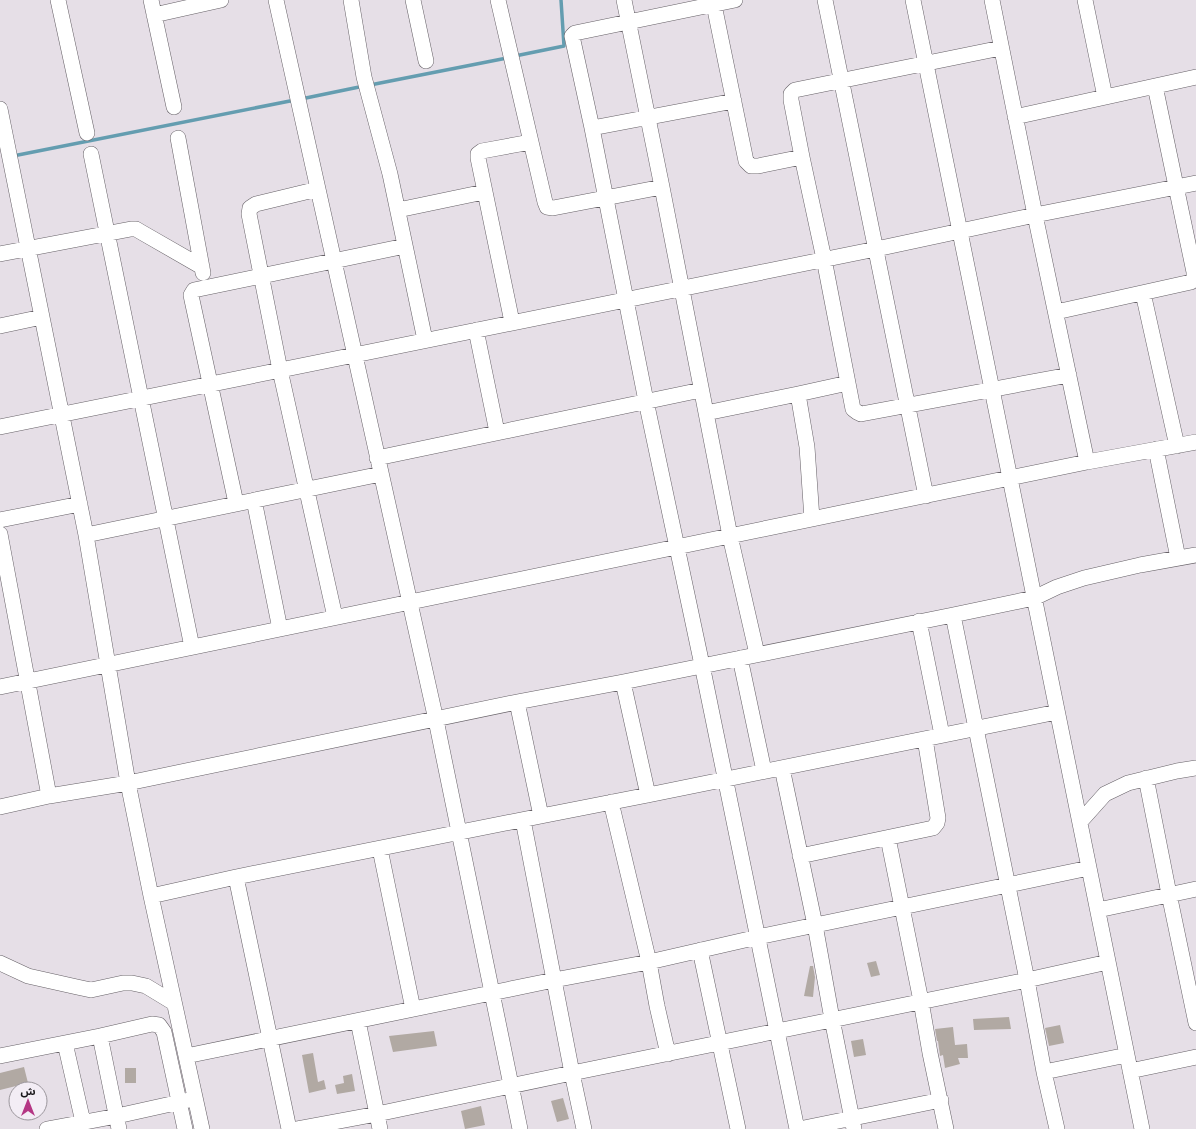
<svg xmlns="http://www.w3.org/2000/svg" width="1196" height="1129" font-family="'DM Sans','Noto Sans Arabic',sans-serif">
<style>
.lines{fill:none;stroke-linecap:round;stroke-linejoin:round}
.stream{stroke:#649db0;stroke-width:3.5}
.building{fill:#b1a9a3}
.minor-casing{stroke:#666167;stroke-width:16}
.minor{stroke:#fff;stroke-width:15}
</style>
<rect width="100%" height="100%" fill="#e6dfe7"/>
<g class="lines">
<path class="stream" d="M 515,56 L 564,46 L 561,0
M 370,85 L 507,58
M 301,99 L 364,86
M 13,156 L 295,100"/>
</g>
<path class="building" d="M 876,961 L 880,975 L 871,977 L 867,963 Z
M 810,966 L 813,966 L 815,977 L 813,997 L 804,996 Z
M 1009,1017 L 1011,1029 L 974,1030 L 973,1019 Z
M 1060,1025 L 1064,1043 L 1049,1046 L 1045,1028 Z
M 953,1027 L 955,1045 L 967,1044 L 968,1058 L 958,1058 L 960,1064 L 945,1068 L 943,1055 L 940,1056 L 938,1041 L 937,1041 L 935,1029 Z
M 434,1031 L 437,1046 L 393,1052 L 389,1036 Z
M 863,1039 L 866,1055 L 854,1057 L 851,1041 Z
M 313,1053 L 318,1082 L 324,1080 L 326,1089 L 309,1093 L 302,1055 Z
M 24,1067 L 28,1083 L 0,1090 L 0,1073 Z
M 125,1068 L 136,1068 L 136,1083 L 125,1083 Z
M 352,1074 L 355,1091 L 337,1094 L 335,1085 L 344,1083 L 343,1076 Z
M 563,1098 L 569,1119 L 557,1122 L 551,1101 Z
M 481,1106 L 485,1125 L 465,1129 L 461,1111 Z"/>
<g class="lines">
<g class="minor-casing">
<path id="minor" d="M 58,0 L 87,133
M 151,0 L 174,107
M 276,0 L 436,720 L 520,1129
M 351,0 L 364,77 L 390,174 L 425,340
M 413,0 L 426,61
M 498,0 L 545,202 L 547,207 L 553,208 L 662,187
M 624,0 L 662,187 L 730,536 L 757,654
M 713,0 L 746,161 L 751,166 L 758,166 L 802,157
M 735,0 L 575,33 L 572,36 L 592,128 L 646,401 L 702,665 L 797,1129
M 825,0 L 926,496
M 913,0 L 1142,1129
M 992,0 L 1035,215 L 1087,462
M 1085,0 L 1105,97
M 154,15 L 221,0
M 1001,48 L 795,90 L 791,94 L 791,100 L 802,157 L 824,259 L 853,409 L 857,412 L 861,414 L 1069,375
M 0,109 L 86,535 L 128,783 L 151,896 L 202,1129
M 1015,117 L 1196,77
M 592,128 L 734,101
M 178,138 L 203,273
M 91,154 L 192,647
M 318,189 L 256,204 L 250,208 L 249,214 L 280,370 L 335,617
M 398,210 L 484,192
M 0,254 L 131,229 L 136,229 L 141,232 L 202,267
M 1143,293 L 1177,446
M 1056,312 L 1191,282 L 1194,277 L 1194,272 L 1155,86
M 512,322 L 478,158 L 478,154 L 482,151 L 531,142
M 0,326 L 42,317
M 476,330 L 497,432
M 798,394 L 848,383
M 706,413 L 798,394 L 807,447 L 812,519
M 0,427 L 876,249 L 1035,215 L 1196,183
M 1156,449 L 1178,558
M 377,458 L 701,390
M 254,500 L 280,629
M 236,503 L 192,300 L 191,295 L 194,290 L 405,246
M 0,520 L 80,504
M 0,534 L 49,796
M 86,535 L 381,474
M 953,615 L 1027,980 L 1044,1072 L 1057,1129
M 919,621 L 942,735
M 740,658 L 764,771
M 623,682 L 648,795
M 0,687 L 1087,462 L 1196,442
M 517,702 L 541,816
M 782,768 L 815,925 L 832,1019 L 854,1129
M 1146,778 L 1169,894 L 1196,1023
M 611,802 L 649,962 L 657,1006 L 668,1054
M 0,807 L 49,796 L 128,783 L 517,702 L 623,682 L 953,615 L 1034,598 L 1057,587 L 1084,578 L 1140,565 L 1196,555
M 523,820 L 572,1073 L 584,1129
M 1080,822 L 1105,794 L 1128,783 L 1177,771 L 1196,768
M 888,838 L 921,1001 L 930,1053 L 946,1129
M 380,849 L 413,1009
M 800,856 L 933,828 L 937,823 L 938,818 L 925,739
M 236,877 L 289,1129
M 151,896 L 236,877 L 541,816 L 648,795 L 1057,712
M 1098,910 L 1196,889
M 700,950 L 738,1129
M 0,963 L 28,976 L 77,987 L 91,990 L 123,983 L 132,983 L 146,986 L 174,1003
M 358,1021 L 380,1129
M 100,1036 L 119,1129
M 65,1043 L 83,1122
M 0,1056 L 100,1036 L 152,1024 L 159,1025 L 164,1032 L 185,1129
M 186,1056 L 554,980 L 649,962 L 758,937 L 1089,868
M 1130,1071 L 1196,1057
M 1044,1072 L 1127,1055
M 47,1129 L 117,1116 L 189,1100
M 296,1129 L 377,1114 L 572,1073 L 1027,980 L 1108,962
M 799,1129 L 941,1100"/>
</g>
<use href="#minor" class="minor"/>
</g>
<g transform="translate(28 1101)"><circle r="19" fill="#f3edf5" stroke="#9c979d"/>
<path d="M0-3L7 15L0 10L-7 15Z" fill="#b43684"/>
<text y="-6" font-size="11" font-weight="bold" text-anchor="middle" fill="#19171a">ش</text>
</g>
</svg>
